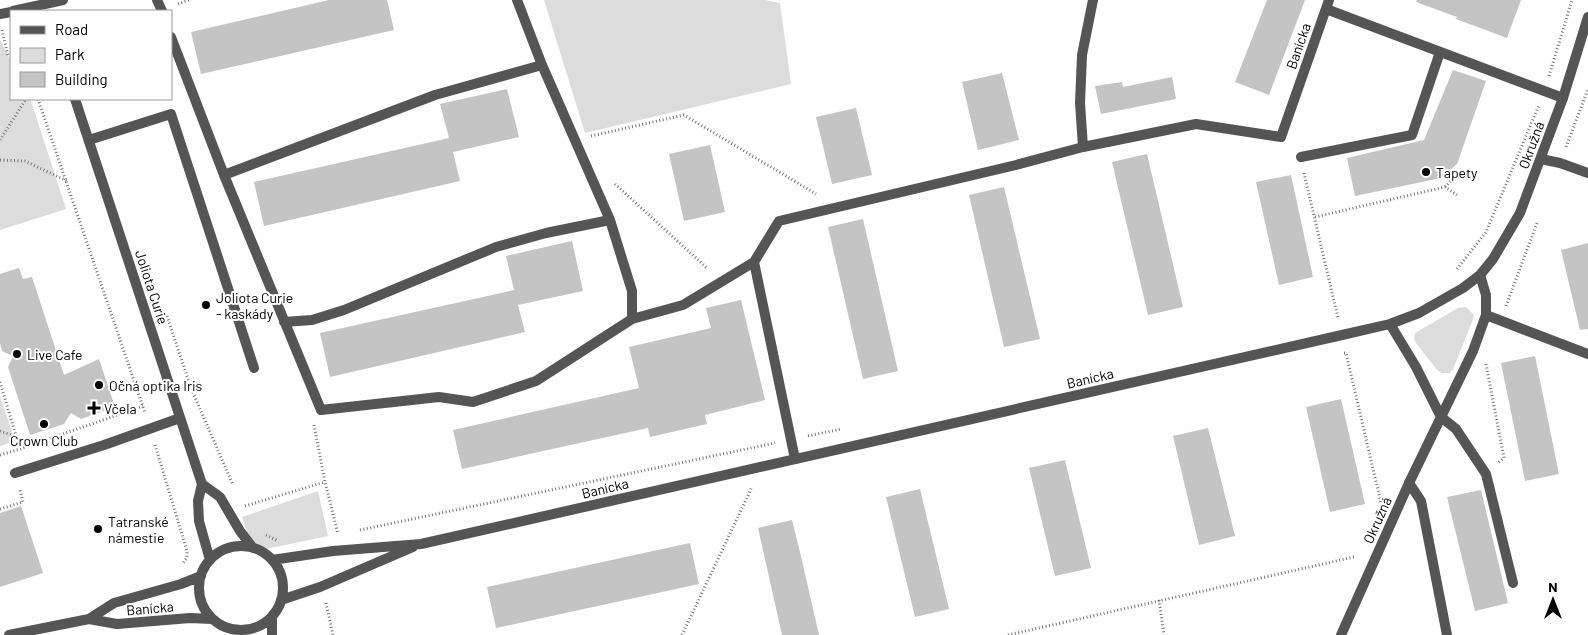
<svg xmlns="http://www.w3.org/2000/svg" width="1588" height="635" font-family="Barlow,sans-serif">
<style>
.green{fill:#dcdcdc}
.building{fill:#c4c4c4}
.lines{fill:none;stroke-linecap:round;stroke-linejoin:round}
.path{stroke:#777;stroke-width:3;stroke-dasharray:1 2.5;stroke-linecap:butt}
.service{stroke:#555;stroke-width:10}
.minor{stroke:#555;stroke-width:10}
.poi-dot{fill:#000;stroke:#fff;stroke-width:2}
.labels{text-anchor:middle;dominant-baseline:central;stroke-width:4;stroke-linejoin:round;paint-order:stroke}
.street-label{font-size:14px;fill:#000;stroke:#fff}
.poi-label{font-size:14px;fill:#000;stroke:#fff;text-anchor:start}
</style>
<rect width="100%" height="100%" fill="#fff"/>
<path class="green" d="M 544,0 L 765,0 L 780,3 L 791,84 L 585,133 Z
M 0,39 L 11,62 L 11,99 L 30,99 L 33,107 L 66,209 L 0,230 Z
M 1466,307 L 1474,315 L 1472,322 L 1453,369 L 1450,373 L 1442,373 L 1437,370 L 1416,343 L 1414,338 L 1415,333 L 1458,308 Z
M 0,396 L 15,441 L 0,446 Z
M 318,491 L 328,536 L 266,549 L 250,541 L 242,517 Z"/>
<path class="building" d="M 329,0 L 387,0 L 394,30 L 201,74 L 191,32 Z
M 1267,0 L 1305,0 L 1269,95 L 1235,82 Z
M 1417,0 L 1521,0 L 1507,38 L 1456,19 L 1457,17 L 1416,2 Z
M 1453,70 L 1486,81 L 1457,164 L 1441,178 L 1355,196 L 1347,158 L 1424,140 Z
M 1002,73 L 1019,140 L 978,150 L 962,82 Z
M 1172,77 L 1176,99 L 1101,114 L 1095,86 L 1122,82 L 1123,87 Z
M 507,89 L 519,137 L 453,152 L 460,181 L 264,226 L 254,182 L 449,138 L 440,104 Z
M 856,108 L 872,175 L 832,184 L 816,117 Z
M 710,145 L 725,212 L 684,221 L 669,154 Z
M 1147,154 L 1183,307 L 1148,315 L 1112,162 Z
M 1291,175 L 1313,277 L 1279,285 L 1256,182 Z
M 1004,187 L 1040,339 L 1004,347 L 969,195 Z
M 863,219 L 898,371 L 863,379 L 828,227 Z
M 572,241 L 583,291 L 518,305 L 525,332 L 330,377 L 320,333 L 514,290 L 506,256 Z
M 1588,243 L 1588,329 L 1580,330 L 1561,250 Z
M 19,268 L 23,279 L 32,277 L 64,375 L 99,359 L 115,407 L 81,419 L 71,413 L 64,424 L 30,435 L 8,367 L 13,356 L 2,351 L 0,343 L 0,274 Z
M 741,300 L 765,400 L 705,415 L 707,424 L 650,437 L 648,428 L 462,469 L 453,430 L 639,388 L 629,347 L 711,328 L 706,308 Z
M 1535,356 L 1559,474 L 1525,481 L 1501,363 Z
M 1341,399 L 1365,504 L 1330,512 L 1306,407 Z
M 1208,428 L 1235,536 L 1199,545 L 1173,436 Z
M 1065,460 L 1091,568 L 1055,576 L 1029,468 Z
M 920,489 L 949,609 L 915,617 L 886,497 Z
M 1481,490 L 1508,603 L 1475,611 L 1447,497 Z
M 21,506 L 43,573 L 0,587 L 0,513 Z
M 792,520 L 800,552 L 819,635 L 782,635 L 758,528 Z
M 690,543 L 699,584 L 496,628 L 487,587 Z"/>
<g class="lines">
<path class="path" d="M 178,4 L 189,0
M 2,30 L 8,56
M 1549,76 L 1572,0
M 38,99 L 145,413
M 591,136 L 684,115 L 816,194
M 0,140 L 26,99
M 1566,147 L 1588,89
M 0,160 L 25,161 L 67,181
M 1304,173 L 1338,318
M 615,184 L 708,269
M 1445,187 L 1456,176 L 1450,170
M 1315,217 L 1445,187 L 1457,195
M 1457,269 L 1486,232 L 1539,105
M 1506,306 L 1537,223
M 167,316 L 191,388 L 233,485
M 1344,353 L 1346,353 L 1381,503
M 1486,364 L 1504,458 L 1498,463
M 0,382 L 20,449 L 143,406
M 314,425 L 325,482 L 338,534
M 0,431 L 17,437
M 808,436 L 841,429
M 155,445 L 187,551 L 187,558 L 183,563
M 0,455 L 20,449
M 245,506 L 325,482
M 0,509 L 23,502 L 20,490
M 360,530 L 775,443
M 266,535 L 278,541
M 1159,600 L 1164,635
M 326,603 L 333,635
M 682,635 L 752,487
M 1008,635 L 1354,557"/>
<path class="service" d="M 157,0 L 162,11
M 1326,9 L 1563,98
M 171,37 L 224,175 L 321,410 L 439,397 L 473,402 L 536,381 L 632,319 L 632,291 L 610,220 L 542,65 L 517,0
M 89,140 L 171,114 L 254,368
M 1083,147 L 1080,103 L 1082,55 L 1093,0
M 1301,157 L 1412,135 L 1440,52
M 1541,159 L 1560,163 L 1588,173
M 224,175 L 435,95 L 542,65
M 1486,315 L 1588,354
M 632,319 L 683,305 L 754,262
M 284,322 L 312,320 L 344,310 L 496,247 L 546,233 L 610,220
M 1441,417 L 1456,429 L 1486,474 L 1513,583
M 795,459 L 754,262 L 779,221 L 1016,165 L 1083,147 L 1196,124 L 1281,137 L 1329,0
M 15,473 L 104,445 L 180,418
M 1409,483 L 1421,501 L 1447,635"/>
<path class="minor" d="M 13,11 L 63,0
M 0,14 L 11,12
M 75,99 L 202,484 L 198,501 L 199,521 L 210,560
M 1390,324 L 1416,367 L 1441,417
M 202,484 L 220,497 L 240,531 L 253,548
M199 588a42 42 0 1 1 84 0a42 42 0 1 1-84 0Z
M 272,560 L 333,551 L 421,544 L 1342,335 L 1390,324 L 1419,313 L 1463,288 L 1480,275 L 1493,259 L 1520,213 L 1563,98 L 1588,17
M 281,600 L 320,587 L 413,547
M 272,617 L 272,635
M 89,619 L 117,624 L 190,618 L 212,619
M 9,635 L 89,619 L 114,603 L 181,584 L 201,576
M 1341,635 L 1409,483 L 1473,351 L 1486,315 L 1486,295 L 1480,275"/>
</g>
<g class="poi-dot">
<circle cx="1426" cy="172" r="5"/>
<circle cx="206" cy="305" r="5"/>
<circle cx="17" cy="354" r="5"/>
<circle cx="99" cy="385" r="5"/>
<path d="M91.5 400.5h5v5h5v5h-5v5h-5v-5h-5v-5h5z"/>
<circle cx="44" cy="424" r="5"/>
<circle cx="98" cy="529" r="5"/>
</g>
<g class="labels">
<g class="street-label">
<text transform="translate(1298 46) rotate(-71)">Banícka</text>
<text transform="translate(1531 145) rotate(-70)">Okružná</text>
<text transform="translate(152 287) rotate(72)">Joliota Curie</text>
<text transform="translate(1090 378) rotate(-13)">Banícka</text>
<text transform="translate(605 488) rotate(-13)">Banícka</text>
<text transform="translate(1377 520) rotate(-66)">Okružná</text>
<text transform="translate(150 608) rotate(-5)">Banícka</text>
</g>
<g class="poi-label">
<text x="1436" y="172">Tapety</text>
<text x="216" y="297">Joliota Curie<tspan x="216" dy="16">- kaskády</tspan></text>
<text x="27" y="354">Live Cafe</text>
<text x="109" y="385">Očná optika Iris</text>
<text x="104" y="408">Včela</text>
<text x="44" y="440" text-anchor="middle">Crown Club</text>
<text x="108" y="521">Tatranské<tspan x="108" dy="16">námestie</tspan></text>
</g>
</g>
<rect x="10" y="10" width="162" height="90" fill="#ffffff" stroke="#999999"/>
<rect x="20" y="26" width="25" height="8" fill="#555555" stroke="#999999"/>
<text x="55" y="35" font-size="15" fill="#000000">Road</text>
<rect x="20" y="48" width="25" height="15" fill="#dcdcdc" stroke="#999999"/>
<text x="55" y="60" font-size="15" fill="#000000">Park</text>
<rect x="20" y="72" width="25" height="15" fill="#c4c4c4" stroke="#999999"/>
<text x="55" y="85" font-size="15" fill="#000000">Building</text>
<g transform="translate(1553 600)" stroke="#ffffff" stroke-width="4" paint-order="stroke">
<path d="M0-4L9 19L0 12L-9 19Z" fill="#000000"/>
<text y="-8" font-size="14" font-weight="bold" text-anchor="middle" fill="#000000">N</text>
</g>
</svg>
